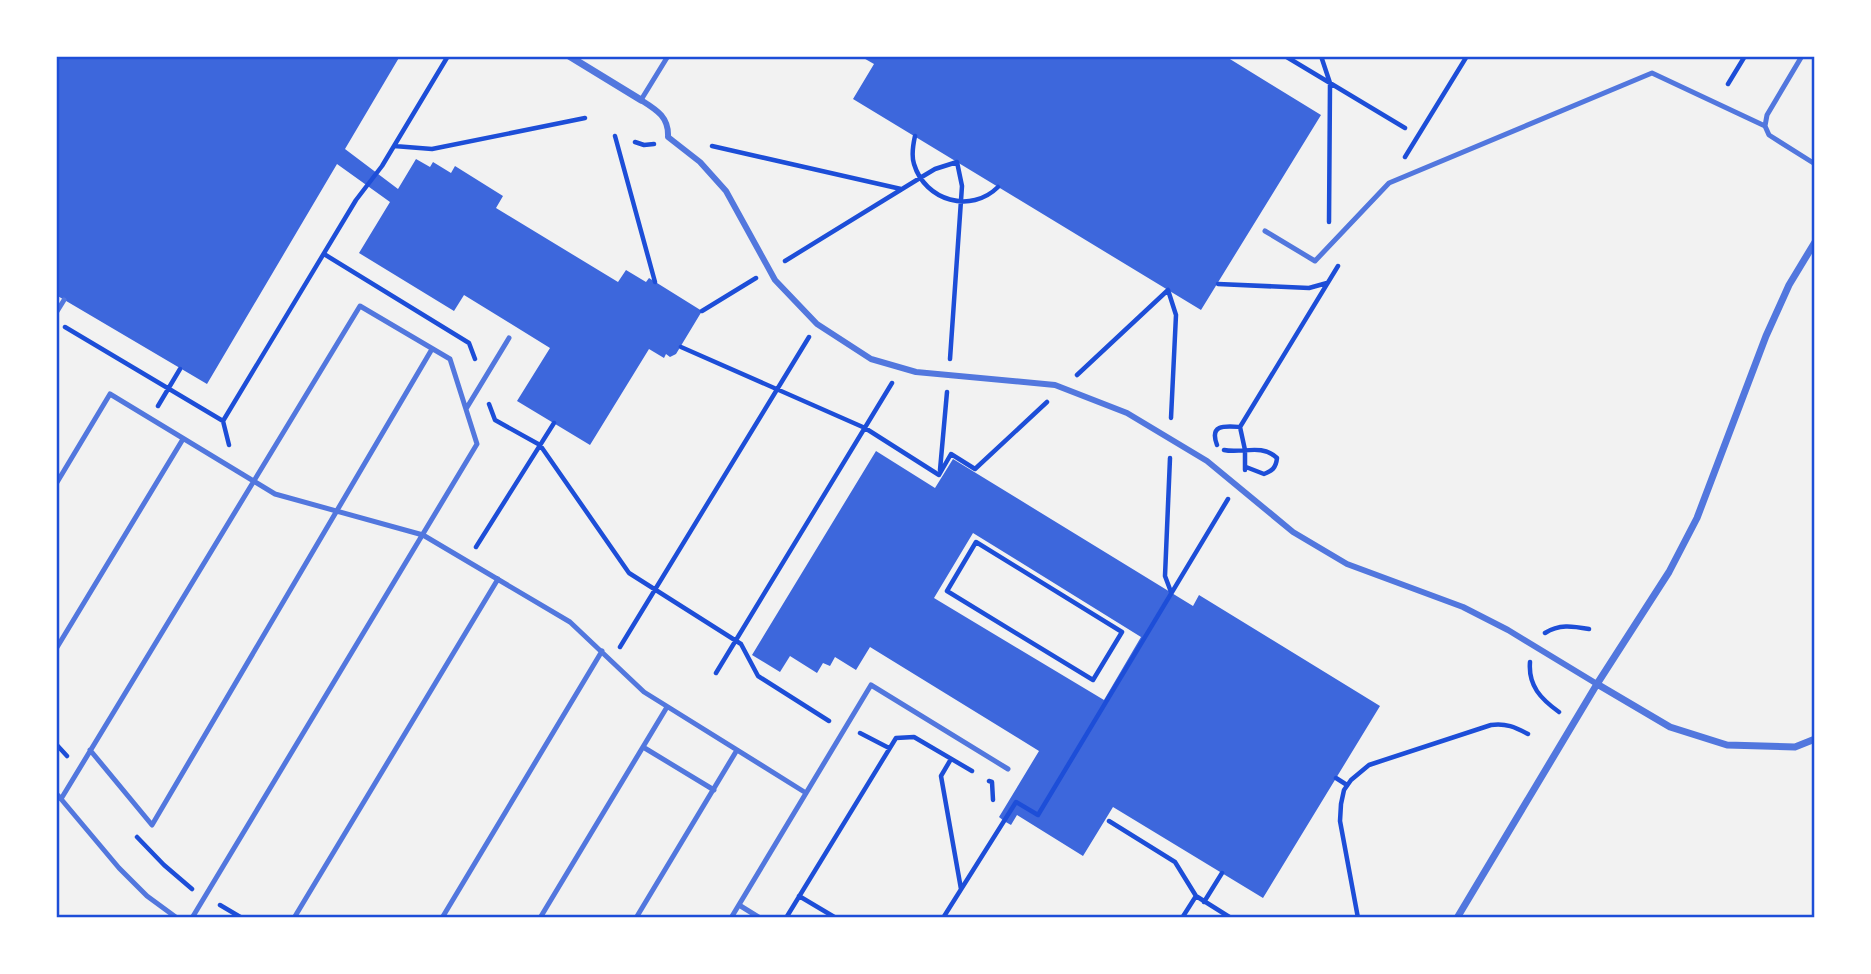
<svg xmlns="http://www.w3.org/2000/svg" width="1871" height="974" font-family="Rubik,sans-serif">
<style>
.building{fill:#3d67dc;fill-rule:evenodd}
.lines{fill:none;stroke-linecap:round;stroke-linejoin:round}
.path{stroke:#1d4ed8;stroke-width:4.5}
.service{stroke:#5277de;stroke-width:5}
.pedestrian{stroke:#5277de;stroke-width:6}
.minor{stroke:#5277de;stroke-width:7}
.neatline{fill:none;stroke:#1d4ed8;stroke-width:2.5}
</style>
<rect width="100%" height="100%" fill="#f2f2f2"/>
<path class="building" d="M 56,56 L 400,56 L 345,149 L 398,189 L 416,159 L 430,167 L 433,162 L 451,173 L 455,166 L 503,196 L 496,208 L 618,282 L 626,270 L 646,282 L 649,278 L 702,311 L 676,354 L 670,357 L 666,354 L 664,358 L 649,349 L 590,445 L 517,401 L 550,348 L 464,295 L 454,311 L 359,253 L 390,202 L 337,164 L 207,384 L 56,295 Z
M 860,56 L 1225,56 L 1321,115 L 1201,310 L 853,99 L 874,64 Z
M 876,451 L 935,488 L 953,459 L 1193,606 L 1199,595 L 1380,706 L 1263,898 L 1113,807 L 1083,856 L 1017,815 L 1011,825 L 1004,821 L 999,817 L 1039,751 L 870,647 L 856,670 L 835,657 L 830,666 L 823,663 L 817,673 L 790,656 L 780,672 L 752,655 ZM 973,533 L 1141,637 L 1104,700 L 934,598 Z"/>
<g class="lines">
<path class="path" d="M 1285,56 L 1405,128
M 1321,56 L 1330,83 L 1329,222
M 1728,84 L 1745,56
M 615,136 L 655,282
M 915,136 C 913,145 911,155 914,164 C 925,201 971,214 998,187
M 635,142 L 644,145 L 654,144
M 394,146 L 432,149 L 585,118
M 712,146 L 901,189
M 1405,157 L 1467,56
M 324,254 L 469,343 L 475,359
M 785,261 L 920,178 L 935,169 L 957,162 L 962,186 L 950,359
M 1218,284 L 1309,288 L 1327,283
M 702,311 L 756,278
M 65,327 L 223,421
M 681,347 L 865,428 L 939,475
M 1077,375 L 1168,290 L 1176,315 L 1171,418
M 489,404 L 495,420 L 540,445 L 629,573 L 741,644 L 758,676 L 829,721
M 158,406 L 180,369
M 229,445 L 223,421 L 356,200 L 382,166 L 448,56
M 1217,445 C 1209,424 1225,426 1240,427
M 1224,450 C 1242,454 1261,443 1277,458 C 1276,468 1272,471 1264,474 L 1246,467
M 1170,458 L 1165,576 L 1171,592
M 940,470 L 947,392
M 1245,470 L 1245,450 L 1240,427 L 1338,266
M 939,475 L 951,454 L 975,469 L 1047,402
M 976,542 L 1122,632 L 1093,680 L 947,591 Z
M 476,547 L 554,423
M 1545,633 C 1559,624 1572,626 1589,629
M 620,647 L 809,337
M 1530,662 C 1528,686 1541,699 1559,712
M 716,673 L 892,383
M 860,733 L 889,748
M 56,744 L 67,756
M 951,759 L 941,776 L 961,889
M 1336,778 L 1347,785
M 989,781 L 992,782 L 993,800
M 1109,821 L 1175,862 L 1196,896 L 1231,918
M 137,837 L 164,865 L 192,889
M 799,896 L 836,918
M 1204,902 L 1222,873
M 220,905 L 242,918
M 786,918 L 896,738 L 914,737 L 972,771
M 943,918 L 1016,802 L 1038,815 L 1228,499
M 1182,918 L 1196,896
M 1358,918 L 1340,821 L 1341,804 L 1344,790 L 1351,780 L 1369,765 L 1491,725 C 1506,723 1515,727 1528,734"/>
<path class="service" d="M 1802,56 L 1767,115 L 1765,126 L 1769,135 L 1815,164
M 641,100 L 668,56
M 1265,231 L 1315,261 L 1389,183 L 1652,73 L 1765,126
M 56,313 L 64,300
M 466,409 L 509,338
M 56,484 L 110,394 L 275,494 L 423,535 L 570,622 L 644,692 L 806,793
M 56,649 L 183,439
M 643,747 L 714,790
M 90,750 L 152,825 L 432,349
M 56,793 L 119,868 L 147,896 L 177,918
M 61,799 L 360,306 L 450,359 L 477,444 L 192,918
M 739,905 L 760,918
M 294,918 L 498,579
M 442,918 L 602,651
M 540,918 L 667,707
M 636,918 L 737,750
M 731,918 L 871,685 L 1008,769"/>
<path class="pedestrian" d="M 641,100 C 657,110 669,117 668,137 L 700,162 L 726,191 L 775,280 L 817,324 L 871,359 L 916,372 L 1055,385 L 1127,413 L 1207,461 L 1293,532 L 1347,564 L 1463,607 L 1508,630 L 1597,684"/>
<path class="minor" d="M 569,56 L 641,100
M 1597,684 L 1670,727 L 1727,745 L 1795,747 L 1815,739
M 1457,918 L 1597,684 L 1669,572 L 1697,518 L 1766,336 L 1789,285 L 1815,242"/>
</g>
<rect width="1871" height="974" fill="none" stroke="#ffffff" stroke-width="116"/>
<rect x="58" y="58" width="1755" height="858" class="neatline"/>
</svg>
